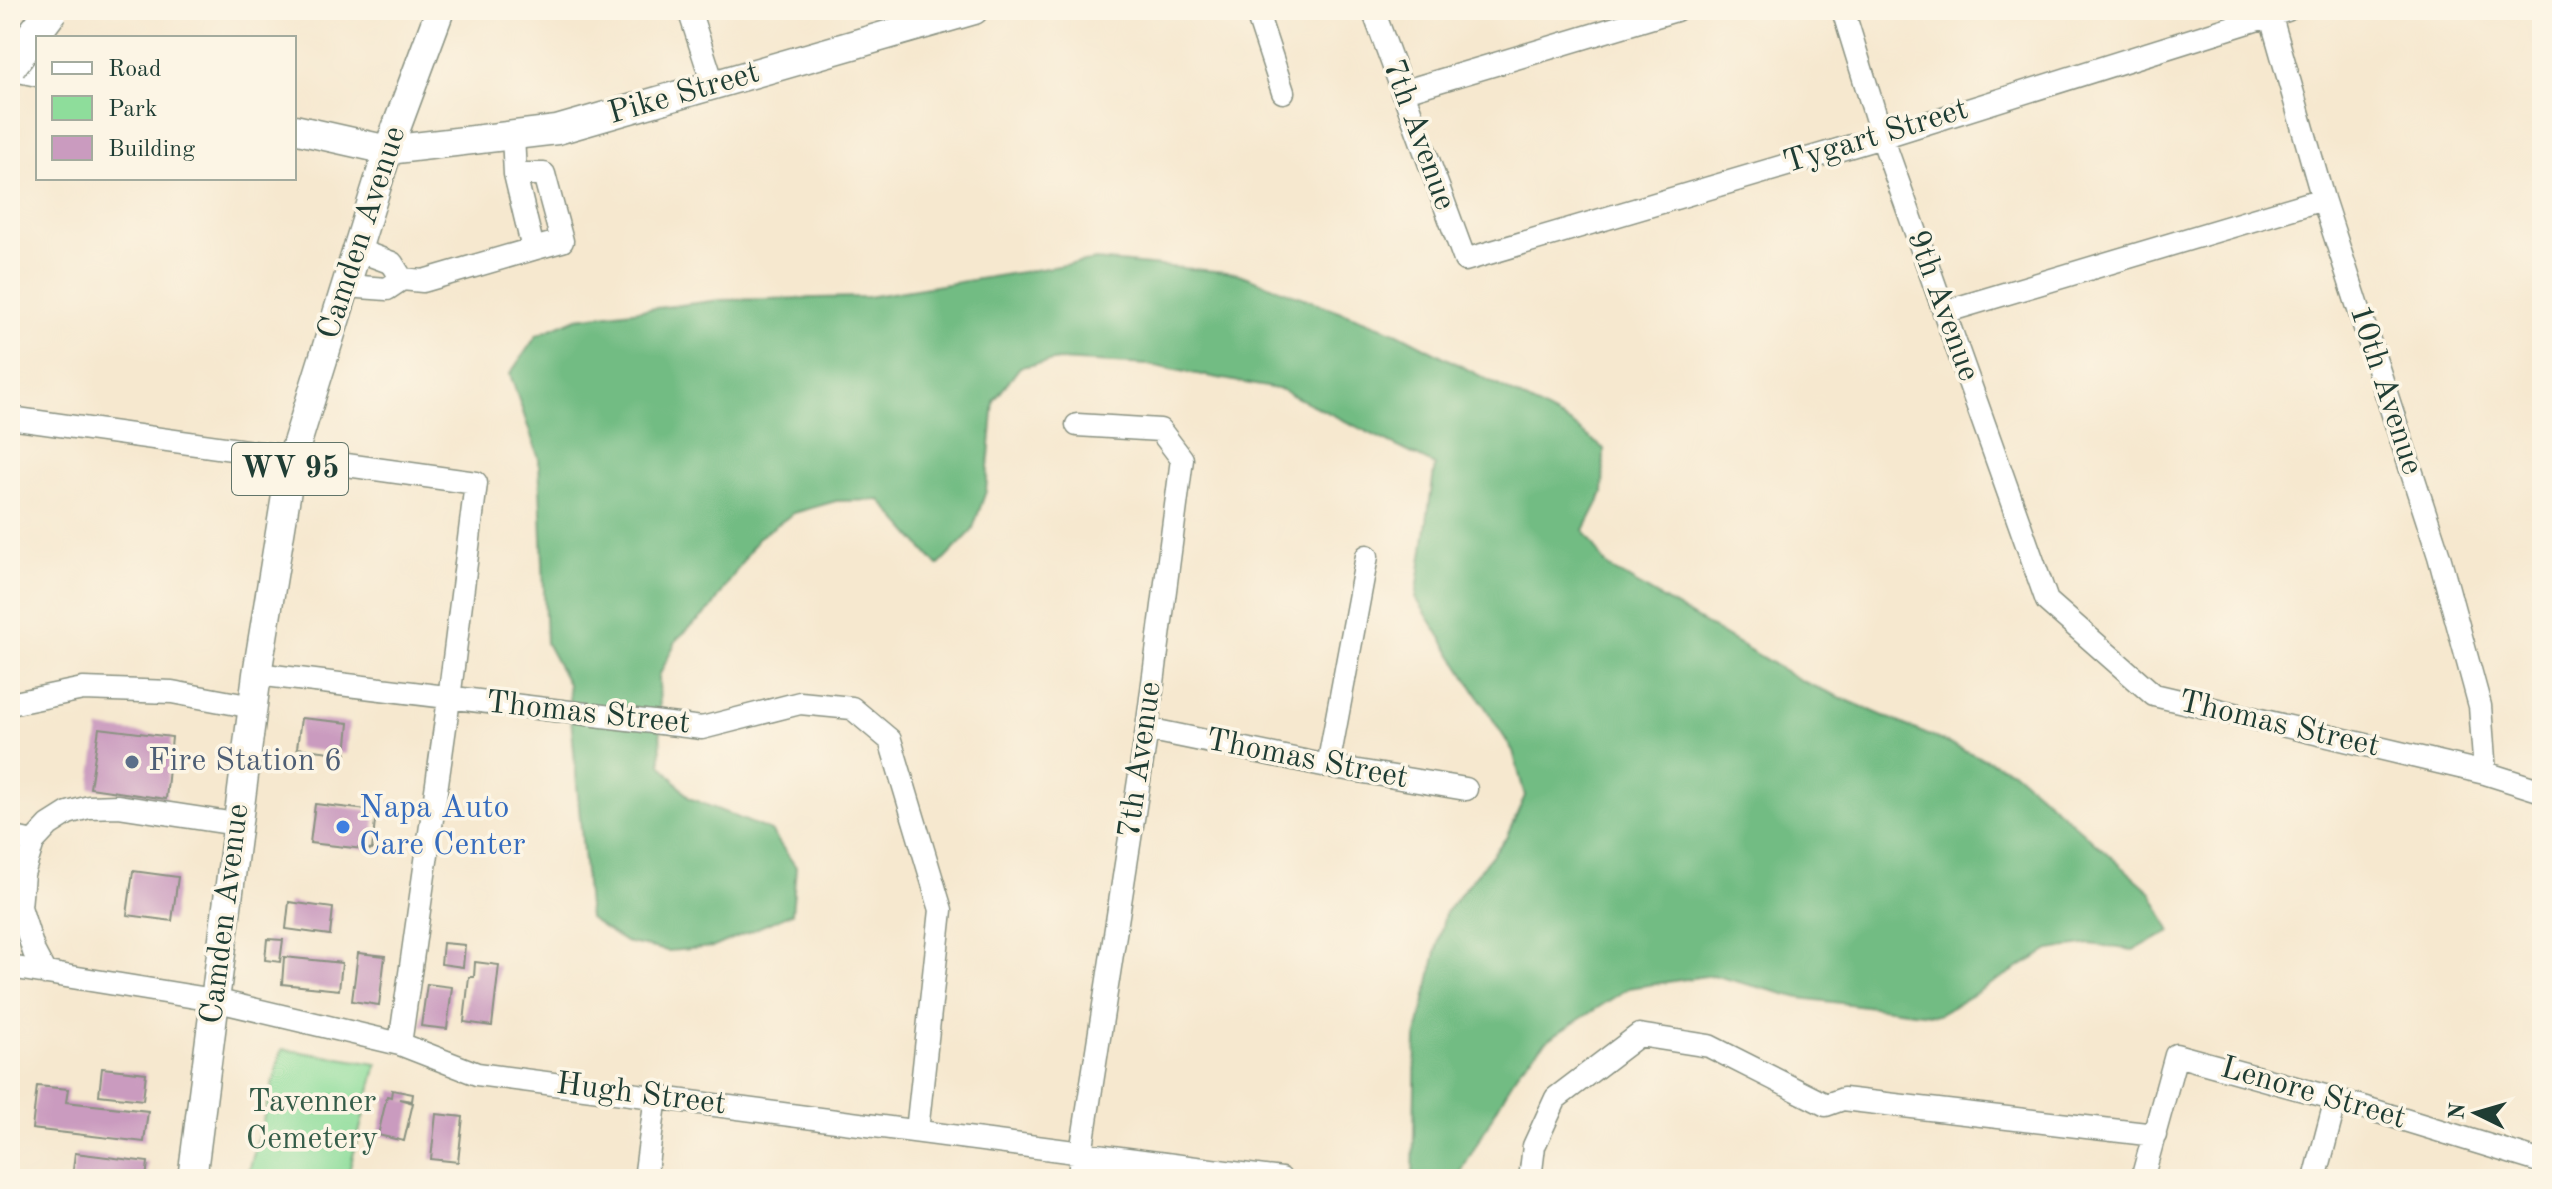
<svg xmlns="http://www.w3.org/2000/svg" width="2552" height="1189" font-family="'Old Standard TT',serif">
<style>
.green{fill:#8edd9b;stroke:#568d68;stroke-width:2}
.forest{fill:#72bc83;stroke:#487c5c;stroke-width:2}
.building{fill:#ca9bbf}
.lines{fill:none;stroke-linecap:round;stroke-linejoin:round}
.minor-casing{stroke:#8a9282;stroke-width:25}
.major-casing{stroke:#8a9282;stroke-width:31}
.minor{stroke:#fff;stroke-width:22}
.major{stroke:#fff;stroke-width:28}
.highway-bridge-casing{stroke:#8a9282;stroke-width:35;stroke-linecap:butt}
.highway-bridge{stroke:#fff;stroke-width:32}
.service-dot{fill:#5c6f8a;stroke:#fcf5e5;stroke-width:3}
.shop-dot{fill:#3f7fe0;stroke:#fcf5e5;stroke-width:3}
.labels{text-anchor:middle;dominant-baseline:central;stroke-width:7;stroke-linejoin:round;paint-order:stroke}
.shield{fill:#fcf5e5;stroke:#617469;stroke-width:2}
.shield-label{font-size:30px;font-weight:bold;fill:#1f3d34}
.street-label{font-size:32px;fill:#1f3d34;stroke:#fcf5e5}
.service-label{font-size:32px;fill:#4e5e75;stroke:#fcf5e5;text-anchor:start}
.shop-label{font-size:32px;fill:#366cbe;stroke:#fcf5e5;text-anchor:start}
.park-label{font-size:32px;fill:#355d49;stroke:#fcf5e5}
</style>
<rect width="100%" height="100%" fill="#fcf5e5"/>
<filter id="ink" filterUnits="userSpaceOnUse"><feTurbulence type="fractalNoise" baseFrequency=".0125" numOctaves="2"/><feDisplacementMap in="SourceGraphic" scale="16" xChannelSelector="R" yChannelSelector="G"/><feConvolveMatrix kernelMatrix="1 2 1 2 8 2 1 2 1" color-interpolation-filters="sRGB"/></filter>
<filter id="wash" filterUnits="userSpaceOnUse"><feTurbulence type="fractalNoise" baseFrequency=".006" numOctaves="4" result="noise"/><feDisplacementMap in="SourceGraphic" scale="32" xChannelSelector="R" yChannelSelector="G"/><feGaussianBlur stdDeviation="1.8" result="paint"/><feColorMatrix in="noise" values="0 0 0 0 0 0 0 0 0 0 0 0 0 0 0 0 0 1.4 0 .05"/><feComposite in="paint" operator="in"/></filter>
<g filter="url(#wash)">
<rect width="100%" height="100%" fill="#f6e8cf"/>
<path class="green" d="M 282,1049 L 377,1064 L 347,1179 L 247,1179 Z"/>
<path class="forest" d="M 1096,260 L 1236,273 L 1398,333 L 1570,423 L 1604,449 L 1603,493 L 1584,530 L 1607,566 L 1802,681 L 2015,772 L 2151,892 L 2171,932 L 2133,950 L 2090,944 L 2049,950 L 1938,1015 L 1800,998 L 1712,975 L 1629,988 L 1550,1038 L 1519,1069 L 1457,1179 L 1413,1179 L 1416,1039 L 1445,913 L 1506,838 L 1525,796 L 1513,751 L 1416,598 L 1435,465 L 1282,390 L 1149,365 L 1059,360 L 1020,367 L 994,401 L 986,491 L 972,531 L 938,566 L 880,500 L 836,501 L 794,513 L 758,538 L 711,609 L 677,639 L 659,676 L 661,764 L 689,798 L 771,831 L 796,867 L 792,913 L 714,947 L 668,951 L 625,942 L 589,918 L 568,684 L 546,643 L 539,459 L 510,374 L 537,335 L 577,318 L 720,300 L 867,297 Z"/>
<g id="blocks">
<path class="building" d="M 301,718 L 349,723 L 346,754 L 297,748 Z
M 99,728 L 172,737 L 166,799 L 90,788 Z
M 315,804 L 376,811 L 372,850 L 310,843 Z
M 133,871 L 178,877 L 172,921 L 127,915 Z
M 289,902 L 333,908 L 330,935 L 286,929 Z
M 267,939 L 283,940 L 280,962 L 265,960 Z
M 443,943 L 465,945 L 463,967 L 441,964 Z
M 358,953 L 385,956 L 379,1005 L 352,1001 Z
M 284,957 L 342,963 L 339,990 L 282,984 Z
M 475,962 L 499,965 L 492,1026 L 464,1022 L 469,977 L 474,977 Z
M 427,984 L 452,987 L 447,1029 L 421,1026 Z
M 102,1068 L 146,1073 L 143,1100 L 99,1095 Z
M 37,1086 L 68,1089 L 66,1102 L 148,1111 L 144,1142 L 32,1129 Z
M 392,1090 L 413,1094 L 412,1101 L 399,1099 L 413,1103 L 404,1141 L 378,1135 L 387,1096 L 391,1097 Z
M 436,1114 L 463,1117 L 458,1162 L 431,1159 Z
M 75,1153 L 148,1162 L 146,1179 L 72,1179 Z"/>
</g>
</g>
<g filter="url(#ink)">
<use href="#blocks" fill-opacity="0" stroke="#8a9282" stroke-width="2"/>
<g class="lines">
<g class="minor-casing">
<path id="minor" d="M 689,10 L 714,87
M 1256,10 L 1283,92
M 1373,10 L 1465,260 L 1882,137 L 2287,10
M 1843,10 L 1882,137 L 2047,601 L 2154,695 L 2485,773 L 2542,791
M 2269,10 L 2323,199 L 2439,556 L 2480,706 L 2485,773
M 1402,92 L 1676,10
M 513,136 L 515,174 L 533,249 L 562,241 L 544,174 L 515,174
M 357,250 L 392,263 L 402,279
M 346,286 L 387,289 L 402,279 L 423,281 L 533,249
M 1944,312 L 2323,199
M 10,418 L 476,483 L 449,699 L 400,1044
M 1077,425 L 1160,430 L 1182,459 L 1147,729 L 1081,1153 L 1079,1179
M 257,674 L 702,728 L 800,703 L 852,708 L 890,740 L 941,910 L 917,1131
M 10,704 L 83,689 L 172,692 L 253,707
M 1147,729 L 1328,766 L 1466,789
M 1328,766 L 1367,556
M 10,837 L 33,842
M 10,967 L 214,1000 L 400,1044 L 477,1074 L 1281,1179
M 45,973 L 34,952 L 20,907 L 23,874 L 33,842 L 49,825 L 68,813 L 89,807 L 118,806 L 236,824
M 645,1179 L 656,1096
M 1530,1179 L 1534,1146 L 1556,1098 L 1639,1035 L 1709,1046 L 1826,1105 L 1843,1099 L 2155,1135
M 2142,1179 L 2176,1055 L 2336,1099 L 2542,1162
M 2315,1179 L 2336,1099"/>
</g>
<g class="major-casing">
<path id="major" d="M 10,66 L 38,72
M 294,129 L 388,150 L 557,130 L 974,10
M 192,1179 L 257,674 L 292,459 L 388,150 L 440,10"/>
</g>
<use href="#minor" class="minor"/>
<use href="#major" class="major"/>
<g class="highway-bridge-casing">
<path id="highway-bridge" d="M 10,66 L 52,10"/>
</g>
<use href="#highway-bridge" class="highway-bridge"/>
</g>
</g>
<circle class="service-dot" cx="132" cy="762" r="8"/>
<circle class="shop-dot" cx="343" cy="827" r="8"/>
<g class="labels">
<rect class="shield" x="232" y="443" width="116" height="52" rx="6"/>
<g class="shield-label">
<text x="290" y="469">WV 95</text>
</g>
<g class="street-label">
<text transform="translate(684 94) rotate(-16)">Pike Street</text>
<text transform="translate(1418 135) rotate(70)">7th Avenue</text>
<text transform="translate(1876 137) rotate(-17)">Tygart Street</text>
<text transform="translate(363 233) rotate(-72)">Camden Avenue</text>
<text transform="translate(1942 306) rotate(70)">9th Avenue</text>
<text transform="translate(2385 390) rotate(72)">10th Avenue</text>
<text transform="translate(588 714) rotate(6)">Thomas Street</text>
<text transform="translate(2279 725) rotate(13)">Thomas Street</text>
<text transform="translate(1141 760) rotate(-82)">7th Avenue</text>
<text transform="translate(1307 760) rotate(11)">Thomas Street</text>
<text transform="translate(226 914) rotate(-83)">Camden Avenue</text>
<text transform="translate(2313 1094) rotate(16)">Lenore Street</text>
<text transform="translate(641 1095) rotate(7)">Hugh Street</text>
</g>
<g class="service-label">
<text x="148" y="762">Fire Station 6</text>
</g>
<g class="shop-label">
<text x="359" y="809">Napa Auto<tspan x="359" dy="37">Care Center</tspan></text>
</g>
<g class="park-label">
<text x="312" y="1103">Tavenner<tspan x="312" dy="37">Cemetery</tspan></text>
</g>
</g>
<rect width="2552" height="1189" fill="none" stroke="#fcf5e5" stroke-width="40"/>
<rect x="36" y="36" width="260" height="144" fill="#fcf5e5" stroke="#a4ab9e" stroke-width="2"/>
<rect x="52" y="62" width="40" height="12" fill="#ffffff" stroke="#a4ab9e" stroke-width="2"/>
<text x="108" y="76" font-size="24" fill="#1f3d34">Road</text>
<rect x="52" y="96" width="40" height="24" fill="#8edd9b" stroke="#a4ab9e" stroke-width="2"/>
<text x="108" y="116" font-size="24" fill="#1f3d34">Park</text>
<rect x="52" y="136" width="40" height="24" fill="#ca9bbf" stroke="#a4ab9e" stroke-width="2"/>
<text x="108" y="156" font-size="24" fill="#1f3d34">Building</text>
<g transform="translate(2476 1113) rotate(275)" stroke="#fcf5e5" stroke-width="6" paint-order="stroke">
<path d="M0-6L14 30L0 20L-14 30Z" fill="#1f3d34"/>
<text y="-12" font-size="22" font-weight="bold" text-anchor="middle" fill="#1f3d34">N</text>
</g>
</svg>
